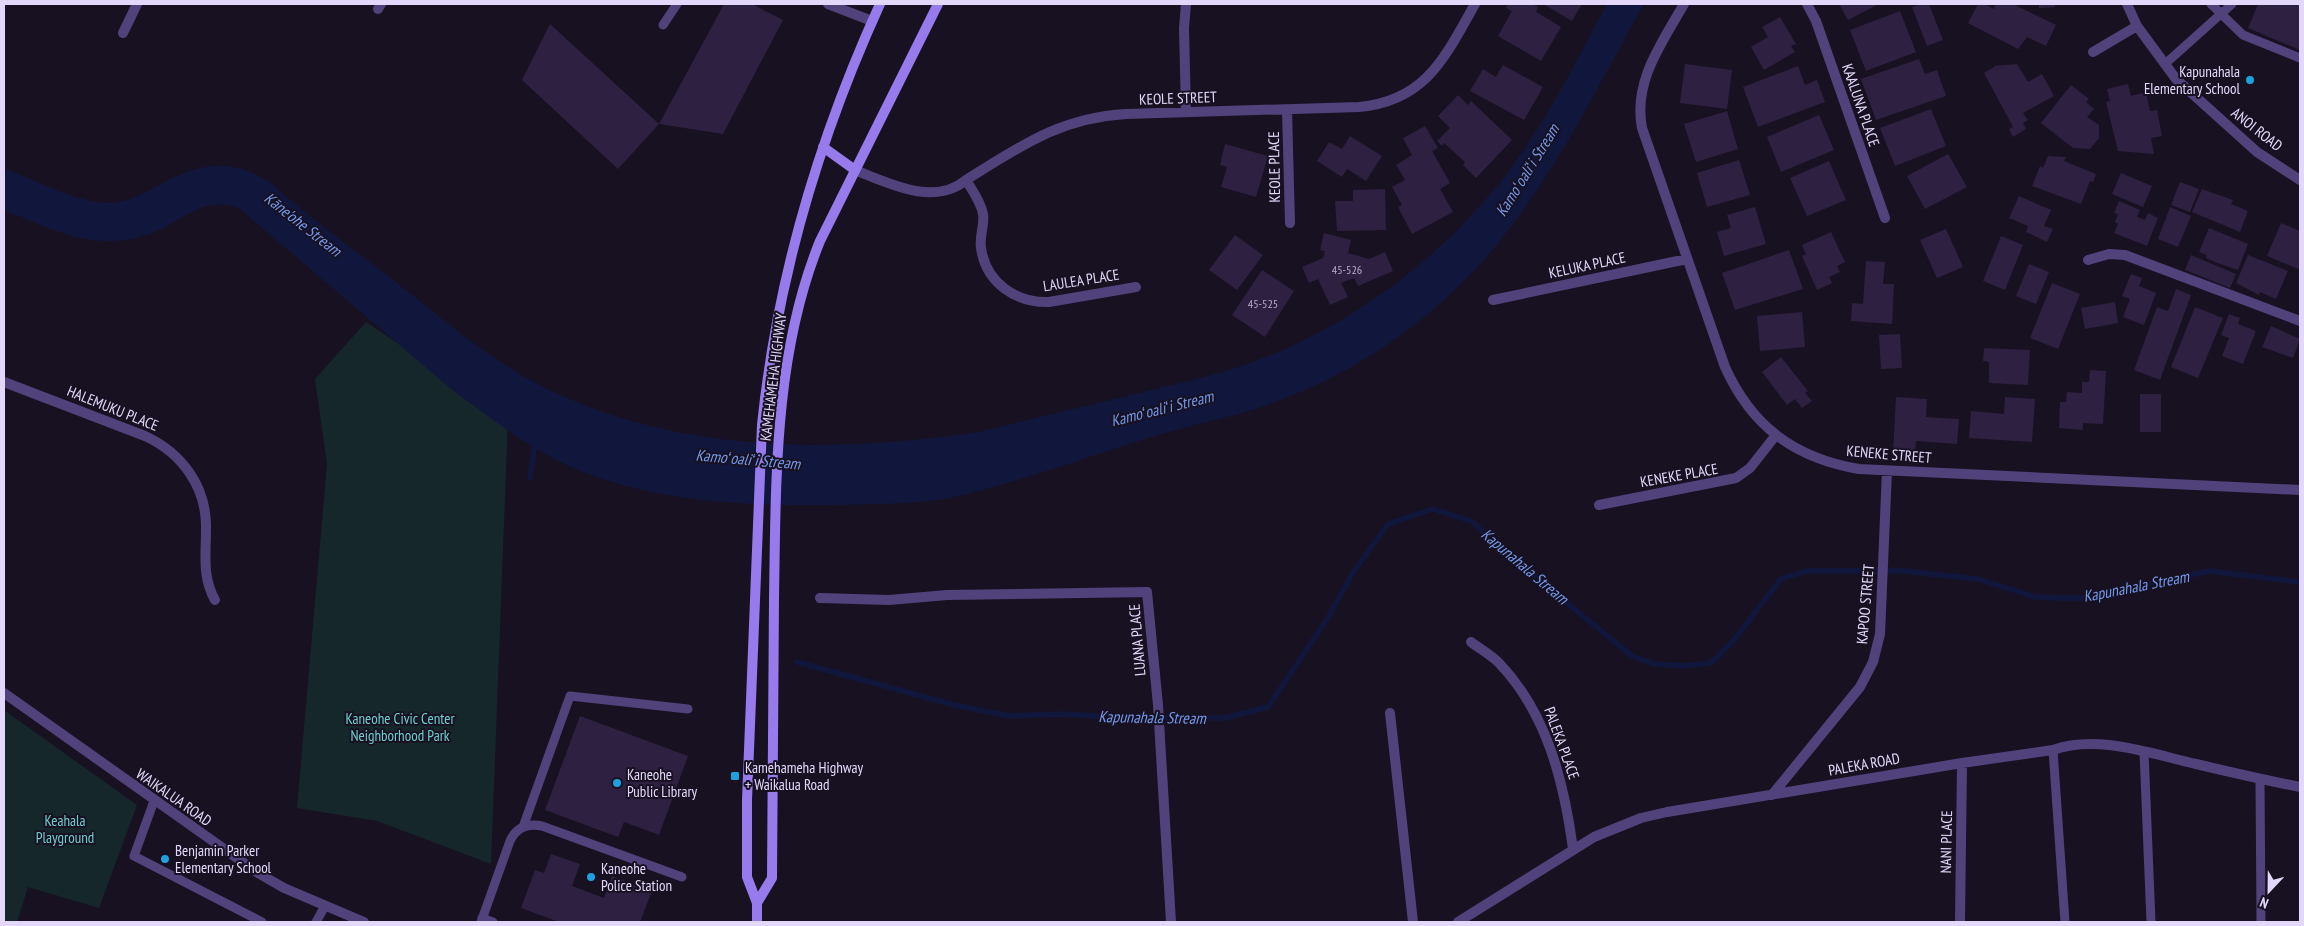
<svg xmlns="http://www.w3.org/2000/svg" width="2304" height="926" font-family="'PT Sans Narrow',sans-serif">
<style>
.green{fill:#15272b}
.water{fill:#11173c}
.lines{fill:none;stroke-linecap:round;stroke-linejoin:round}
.stream{stroke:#11173c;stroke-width:5.5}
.building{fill:#2e2040}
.lane{stroke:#51427b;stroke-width:9}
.street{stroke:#51427b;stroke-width:10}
.secondary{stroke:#977bed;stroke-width:10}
.poi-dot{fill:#1fa1df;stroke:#181122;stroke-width:2}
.labels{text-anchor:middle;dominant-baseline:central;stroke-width:4;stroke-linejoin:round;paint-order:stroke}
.number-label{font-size:12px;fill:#b6aacc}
.poi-label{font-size:15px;fill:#e3d8fa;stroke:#181122;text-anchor:start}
.street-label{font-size:15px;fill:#e3d8fa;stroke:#181122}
.park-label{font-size:15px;fill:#6dd0cd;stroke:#181122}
.water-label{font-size:16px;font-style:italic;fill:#7399ec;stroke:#181122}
</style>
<rect width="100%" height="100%" fill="#181122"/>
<path class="green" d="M 366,322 L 508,417 L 491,864 L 377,821 L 297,808 L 327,464 L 315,379 Z
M 4,710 L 137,805 L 99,908 L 28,887 L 17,922 L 4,922 Z"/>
<path class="water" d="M 1607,4 L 1644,4 C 1582,114 1529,231 1429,313 C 1378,356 1318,389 1255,409 C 1223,419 1190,425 1158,435 C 1092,455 1026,480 959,496 C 921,505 870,504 831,505 C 734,506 631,501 545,454 C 512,435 481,411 451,389 L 240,209 C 203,194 184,221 152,233 C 139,238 124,241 110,241 C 74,242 38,223 4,210 L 4,168 C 32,179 82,205 112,203 C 130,201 145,193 161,184 C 201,163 231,157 271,183 C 309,218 351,247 392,279 C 437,314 481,353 532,381 C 667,454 831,454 979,432 C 1033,419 1086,406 1139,393 C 1176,384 1213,376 1248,364 C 1357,324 1452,251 1519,157 C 1553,109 1579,55 1607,4 Z"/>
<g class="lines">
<path class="stream" d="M 530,478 L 535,441
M 797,662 L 954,705 L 1010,716 L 1060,714 L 1134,718 L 1225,718 L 1268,707 L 1329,616 L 1352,574 L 1388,524 L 1433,509 L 1473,522 L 1508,555 L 1632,656 L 1654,664 L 1684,666 L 1711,663 L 1733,641 L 1781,579 L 1806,571 L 1904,571 L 1978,579 L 2035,597 L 2057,598 L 2084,598 L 2209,571 L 2300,582"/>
</g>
<path class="building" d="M 724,4 L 752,4 L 783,20 L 723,134 L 659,124 L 618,169 L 522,80 L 550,24 L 659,124 Z
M 1508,4 L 1532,4 L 1538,7 L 1536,12 L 1561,27 L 1541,61 L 1498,36 L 1512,11 L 1506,8 Z
M 1543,4 L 1582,4 L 1572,21 Z
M 1839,4 L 1879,4 L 1848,20 Z
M 1921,4 L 1929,4 L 1943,40 L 1927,46 L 1912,7 Z
M 1978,4 L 1984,4 L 1994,9 L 1996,4 L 2013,4 L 2056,25 L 2046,46 L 2027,37 L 2018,49 L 1968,23 Z
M 2039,4 L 2055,4 L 2055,7 L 2039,8 Z
M 2258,4 L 2300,4 L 2300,50 L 2248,28 Z
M 1900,11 L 1916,52 L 1866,71 L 1850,30 Z
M 1780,17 L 1796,44 L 1791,46 L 1795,52 L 1764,70 L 1751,47 L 1768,37 L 1762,27 Z
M 1919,59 L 1925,74 L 1937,70 L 1946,96 L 1876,120 L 1861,79 Z
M 1685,64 L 1732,70 L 1727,109 L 1680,103 Z
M 2017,64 L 2028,82 L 2042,74 L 2054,96 L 2023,113 L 2028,120 L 2023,123 L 2026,129 L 2013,137 L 2009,129 L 2013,127 L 1984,73 L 1994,67 L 1994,66 Z
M 1503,65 L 1543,87 L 1524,120 L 1470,91 L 1483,69 L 1496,77 Z
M 1798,66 L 1805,85 L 1817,80 L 1825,102 L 1758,127 L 1743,87 Z
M 2128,84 L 2131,96 L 2146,92 L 2150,111 L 2157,110 L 2162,136 L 2151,138 L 2154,154 L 2118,151 L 2106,102 L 2110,101 L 2107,89 Z
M 2071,85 L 2089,99 L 2086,102 L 2094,109 L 2087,117 L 2099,125 L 2099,138 L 2090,149 L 2073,148 L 2041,123 Z
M 1458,95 L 1468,105 L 1471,101 L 1512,140 L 1476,178 L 1463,165 L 1465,162 L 1444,143 L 1442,146 L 1437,141 L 1450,128 L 1438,116 Z
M 1931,109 L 1946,146 L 1895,166 L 1880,128 Z
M 1727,111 L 1738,149 L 1696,162 L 1684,124 Z
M 1819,115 L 1834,150 L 1781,172 L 1767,137 Z
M 1425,126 L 1438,148 L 1432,151 L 1450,183 L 1440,189 L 1453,212 L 1412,234 L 1398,207 L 1402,205 L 1392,187 L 1405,180 L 1396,165 L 1412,155 L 1403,138 Z
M 1350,136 L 1382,156 L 1366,181 L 1347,169 L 1342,177 L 1317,161 L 1329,142 L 1342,149 Z
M 1225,144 L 1268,156 L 1256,197 L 1221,187 L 1227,167 L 1220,165 Z
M 1948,154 L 1967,187 L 1925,209 L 1907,176 Z
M 2048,156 L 2066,157 L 2064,161 L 2096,174 L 2093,182 L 2090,181 L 2081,204 L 2032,186 L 2040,166 L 2043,168 Z
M 1739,160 L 1750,195 L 1707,207 L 1697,173 Z
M 1829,161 L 1846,200 L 1807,216 L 1790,178 Z
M 2121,173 L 2152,186 L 2143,207 L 2112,194 Z
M 2180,182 L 2199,189 L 2190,212 L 2171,205 Z
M 1385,189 L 1386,230 L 1337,231 L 1335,201 L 1353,201 L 1353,190 Z
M 2202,189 L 2233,200 L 2231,204 L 2248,211 L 2240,232 L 2192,212 Z
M 2019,196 L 2051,210 L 2044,226 L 2053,229 L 2047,242 L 2026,232 L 2028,226 L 2009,218 Z
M 2119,201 L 2140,210 L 2137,217 L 2145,220 L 2148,213 L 2158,218 L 2147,246 L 2114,233 L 2118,224 L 2115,222 L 2118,214 L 2114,213 Z
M 1755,207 L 1766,244 L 1724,256 L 1717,232 L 1731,228 L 1727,215 Z
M 2170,207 L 2191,216 L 2178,247 L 2158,239 Z
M 2281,223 L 2300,231 L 2300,266 L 2298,269 L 2267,256 Z
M 2209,228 L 2248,244 L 2238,270 L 2215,262 L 2206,258 L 2207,255 L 2199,252 Z
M 1946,229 L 1963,267 L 1937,278 L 1920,240 Z
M 1831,232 L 1845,262 L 1837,266 L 1840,272 L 1829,277 L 1832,283 L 1817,290 L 1802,256 L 1806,254 L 1802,245 Z
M 1324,233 L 1351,240 L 1348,253 L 1369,259 L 1385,252 L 1393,271 L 1358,286 L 1354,278 L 1341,283 L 1348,297 L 1330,305 L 1318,279 L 1309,283 L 1302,267 L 1323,258 L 1325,251 L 1320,250 Z
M 1235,235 L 1263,255 L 1237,290 L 1209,270 Z
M 2001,236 L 2023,245 L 2005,290 L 1983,281 Z
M 1789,250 L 1803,289 L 1735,310 L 1722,273 Z
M 2191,255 L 2236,274 L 2230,288 L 2185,270 Z
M 2248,255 L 2288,271 L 2276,299 L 2260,292 L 2259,295 L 2236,283 Z
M 1866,261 L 1885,262 L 1883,284 L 1894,284 L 1892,324 L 1851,321 L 1852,303 L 1863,304 Z
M 2029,264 L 2049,272 L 2036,304 L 2016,296 Z
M 1262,270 L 1294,291 L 1265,337 L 1232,315 Z
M 2131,274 L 2142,278 L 2139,286 L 2156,293 L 2144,325 L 2123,317 L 2130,299 L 2122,296 Z
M 2052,283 L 2080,294 L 2058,349 L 2030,338 Z
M 2176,289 L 2191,295 L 2160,380 L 2134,370 L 2157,307 L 2168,311 Z
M 2115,302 L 2118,323 L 2085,329 L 2081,308 Z
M 2195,307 L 2223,318 L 2198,378 L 2171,367 Z
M 1802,312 L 1805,347 L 1760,351 L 1757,316 Z
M 2229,314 L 2240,318 L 2238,324 L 2256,331 L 2243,364 L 2222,356 L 2229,338 L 2221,335 Z
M 2271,326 L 2300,339 L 2293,358 L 2262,347 Z
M 1900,334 L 1902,368 L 1881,369 L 1879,335 Z
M 1984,348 L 2030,350 L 2028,385 L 1989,383 L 1989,362 L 1983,361 Z
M 1781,357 L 1808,391 L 1805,393 L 1812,401 L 1802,408 L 1795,399 L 1787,405 L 1762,372 Z
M 2090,370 L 2106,371 L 2103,424 L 2083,423 L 2083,430 L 2059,428 L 2060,402 L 2066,402 L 2067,392 L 2082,393 L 2082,382 L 2089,382 Z
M 2140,394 L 2161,394 L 2161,432 L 2140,432 Z
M 1896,397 L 1927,399 L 1926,417 L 1959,419 L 1957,444 L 1916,441 L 1915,455 L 1893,453 Z
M 2005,397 L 2035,399 L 2032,442 L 1969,438 L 1971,411 L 2004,414 Z
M 580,716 L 688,756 L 659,835 L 624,822 L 618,837 L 545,810 Z
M 551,854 L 580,864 L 572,886 L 604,898 L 612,876 L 652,891 L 640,922 L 559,922 L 521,908 L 535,870 L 544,873 Z"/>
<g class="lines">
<path class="lane" d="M 2211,4 L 2243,35 L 2300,58
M 663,25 L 677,4
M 2165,64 L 2232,4
M 2053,750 L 2065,922
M 2144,752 L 2151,922
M 2260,779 L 2261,922
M 154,801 L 134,856 L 262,922
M 523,827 L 570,696 L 688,709
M 482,918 L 493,922
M 316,922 L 325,906
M 481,922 L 510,841 C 516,828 527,823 542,826 L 682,877"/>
<path class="street" d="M 828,4 L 872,21
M 1684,4 C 1662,43 1633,81 1642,128 L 1725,367 C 1752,427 1795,458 1859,469 L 2300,490
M 1807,4 L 1816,21 L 1885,218
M 2127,4 L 2137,26 L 2176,79 L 2257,152 L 2300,180
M 378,9 L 381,4
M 123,33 L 137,4
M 2093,52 L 2137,26
M 1287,110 L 1290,223
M 1186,112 L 1184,28 L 1186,4
M 855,170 C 888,183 934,207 966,180 C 1021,146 1059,118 1126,114 L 1359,107 C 1426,101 1445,57 1475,4
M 966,180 C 972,190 981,202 983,214 C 985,225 979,236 981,248 C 986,283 1016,303 1049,302 L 1136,287
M 2088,260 L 2109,254 L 2125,255 L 2300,321
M 1493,300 L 1687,259
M 4,382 L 145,436 C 182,453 207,487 206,529 C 206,555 202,577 215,600
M 1599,505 L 1736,478 L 1750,468 L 1776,435
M 820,598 L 889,600 L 947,595 L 1147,592 L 1158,705 L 1171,922
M 1471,642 C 1480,649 1491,655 1499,663 C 1547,713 1564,782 1573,849
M 4,693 L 258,873 L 284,888 L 364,922
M 1390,713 L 1413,922
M 1772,795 L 1860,687 L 1873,662 L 1880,634 L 1887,471
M 1458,922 L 1594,837 L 1641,818 L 1667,812 L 1962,763 L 2053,750 C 2097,734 2152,754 2196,764 C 2230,772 2265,780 2300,787
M 1960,922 L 1962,763"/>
<path class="secondary" d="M 823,147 L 855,170
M 757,903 L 772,878 C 772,784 773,691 774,598 C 776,478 774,354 820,241 L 938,4
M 757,922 L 757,903 L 747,877 L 747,800 L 762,425 C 777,278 819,138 880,4"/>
</g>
<g class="poi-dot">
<circle cx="2250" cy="80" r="5"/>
<rect x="730" y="771" width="10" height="10" rx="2.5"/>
<circle cx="617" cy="783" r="5"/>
<circle cx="165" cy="859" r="5"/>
<circle cx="591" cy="877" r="5"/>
</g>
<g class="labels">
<g class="number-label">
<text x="1347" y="269">45-526</text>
<text x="1263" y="303">45-525</text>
</g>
<g class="poi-label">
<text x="2240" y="71" text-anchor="end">Kapunahala<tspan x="2240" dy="17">Elementary School</tspan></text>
<text x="745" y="767">Kamehameha Highway<tspan x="745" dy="17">+ Waikalua Road</tspan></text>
<text x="627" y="774">Kaneohe<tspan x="627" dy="17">Public Library</tspan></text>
<text x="175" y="850">Benjamin Parker<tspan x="175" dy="17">Elementary School</tspan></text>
<text x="601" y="868">Kaneohe<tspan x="601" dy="17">Police Station</tspan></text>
</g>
<g class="street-label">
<text transform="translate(1178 98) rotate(-2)">KEOLE STREET</text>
<text transform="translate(1861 105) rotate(71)">KAALUNA PLACE</text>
<text transform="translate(2257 129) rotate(38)">ANOI ROAD</text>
<text transform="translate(1274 167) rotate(-91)">KEOLE PLACE</text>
<text transform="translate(1587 265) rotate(-12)">KELUKA PLACE</text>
<text transform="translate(1081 280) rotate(-9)">LAULEA PLACE</text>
<text transform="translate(773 377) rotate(-83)">KAMEHAMEHA HIGHWAY</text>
<text transform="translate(113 408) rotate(22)">HALEMUKU PLACE</text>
<text transform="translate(1889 454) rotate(5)">KENEKE STREET</text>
<text transform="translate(1679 475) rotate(-10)">KENEKE PLACE</text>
<text transform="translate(1865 604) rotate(-85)">KAPOO STREET</text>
<text transform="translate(1137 640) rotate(-95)">LUANA PLACE</text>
<text transform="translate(1562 743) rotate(70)">PALEKA PLACE</text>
<text transform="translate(1864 764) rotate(-10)">PALEKA ROAD</text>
<text transform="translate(174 797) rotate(35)">WAIKALUA ROAD</text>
<text transform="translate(1946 842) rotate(-89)">NANI PLACE</text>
</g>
<g class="park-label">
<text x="400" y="718">Kaneohe Civic Center<tspan x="400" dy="17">Neighborhood Park</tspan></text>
<text x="65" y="820">Keahala<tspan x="65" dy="17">Playground</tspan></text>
</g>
<g class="water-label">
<text transform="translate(1527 170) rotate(-58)">Kamoʻoaliʻi Stream</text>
<text transform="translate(303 224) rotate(38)">Kāne'ohe Stream</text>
<text transform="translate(1162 408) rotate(-14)">Kamoʻoaliʻi Stream</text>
<text transform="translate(748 459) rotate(5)">Kamoʻoaliʻi Stream</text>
<text transform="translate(1525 566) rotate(40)">Kapunahala Stream</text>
<text transform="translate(2136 586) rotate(-11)">Kapunahala Stream</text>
<text transform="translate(1152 717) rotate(1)">Kapunahala Stream</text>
</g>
</g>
<rect width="2304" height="926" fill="none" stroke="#e3d8fa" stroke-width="10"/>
<g transform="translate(2269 891) rotate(202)" stroke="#181122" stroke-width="4" paint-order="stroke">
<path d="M0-4L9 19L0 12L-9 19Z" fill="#e3d8fa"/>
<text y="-8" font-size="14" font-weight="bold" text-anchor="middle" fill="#e3d8fa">N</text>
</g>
</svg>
